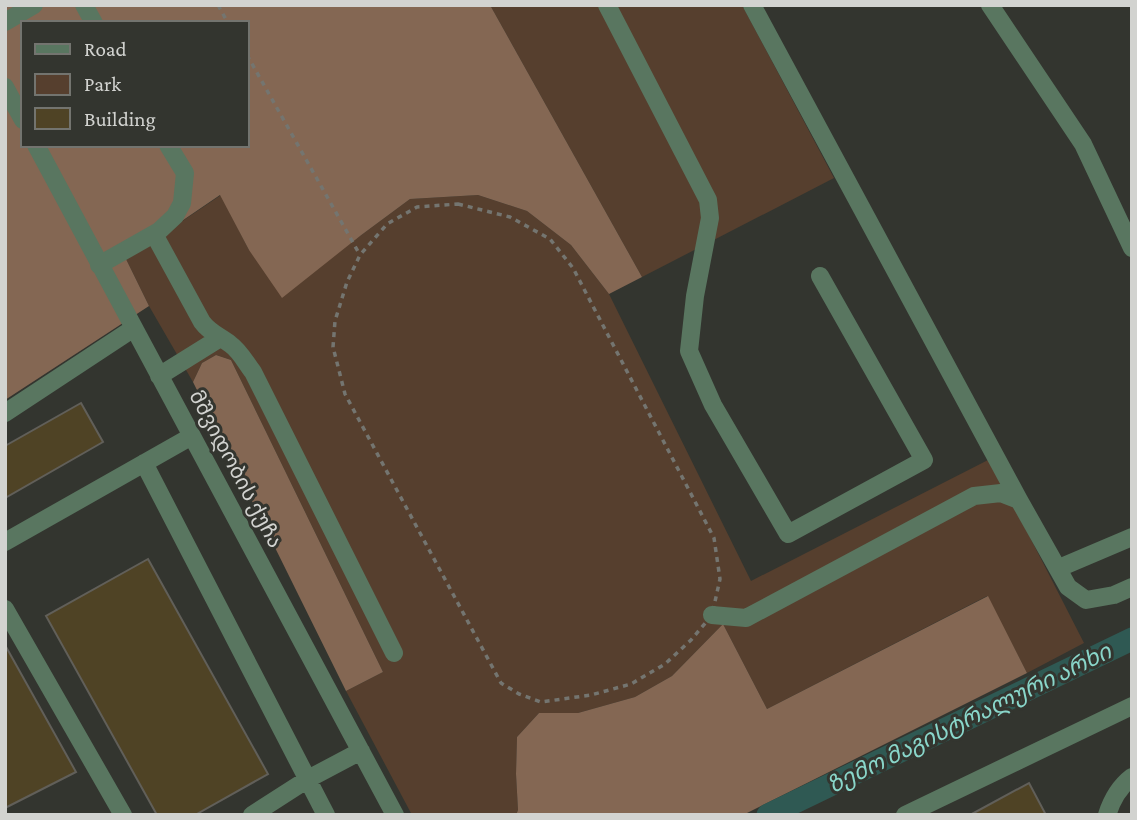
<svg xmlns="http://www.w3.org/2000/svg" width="1137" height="820" font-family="'Crimson Pro','Noto Sans Georgian',serif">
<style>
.green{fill:#563f2e}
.forest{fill:#846753;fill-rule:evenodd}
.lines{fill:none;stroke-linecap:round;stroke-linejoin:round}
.canal{stroke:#2f5953;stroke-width:23}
.building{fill:#4f4325;stroke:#615f59;stroke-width:2}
.path{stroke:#747570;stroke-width:3.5;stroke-dasharray:5 5;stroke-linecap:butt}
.minor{stroke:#597660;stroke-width:18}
.labels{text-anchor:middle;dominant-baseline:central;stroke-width:6;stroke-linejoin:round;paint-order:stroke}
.street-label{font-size:21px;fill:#d2d3d0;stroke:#33352f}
.water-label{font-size:23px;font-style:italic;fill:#89d6ca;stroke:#33352f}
</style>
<rect width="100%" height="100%" fill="#33352f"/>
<path class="green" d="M 490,5 L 742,5 L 834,178 L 642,277 Z
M 221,195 L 249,250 L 360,236 L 410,199 L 478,195 L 527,211 L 571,245 L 609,294 L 751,581 L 990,459 L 1084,643 L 1027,673 L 987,596 L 767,709 L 723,624 L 672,676 L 635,697 L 578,713 L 539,713 L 517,737 L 516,774 L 518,810 L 516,815 L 412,815 L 346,691 L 383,672 L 231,360 L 216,355 L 202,363 L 193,382 L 149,306 L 126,259 Z"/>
<path class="forest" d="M 5,5 L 490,5 L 642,277 L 609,294 L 571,245 L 527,211 L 478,195 L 410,199 L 360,236 L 282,298 L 249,250 L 220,195 L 126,259 L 149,306 L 5,400 ZM 23,23 L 247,23 L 247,145 L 23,145 Z
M 216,355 L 231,360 L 383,672 L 346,691 L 193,382 L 202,363 Z
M 988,596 L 1027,673 L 743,815 L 516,815 L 518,810 L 516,774 L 517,737 L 539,713 L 578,713 L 635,697 L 672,676 L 723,624 L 767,709 Z"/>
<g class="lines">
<path class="canal" d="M 768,815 L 1132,639"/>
</g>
<path class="building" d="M 81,403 L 103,442 L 5,498 L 5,446 Z
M 148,559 L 268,774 L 195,815 L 157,815 L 46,616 Z
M 5,645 L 76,772 L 5,808 Z
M 1029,783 L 1046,815 L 970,815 Z"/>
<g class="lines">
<path class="path" d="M 218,5 L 228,23
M 247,55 L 360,255
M 458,204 L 510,217 L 550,239 L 573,268 L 714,538 L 720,579 L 712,615 L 691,640 L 665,664 L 631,684 L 591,695 L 541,702 L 519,694 L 501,683 L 345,394 L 333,347 L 335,321 L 347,282 L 360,255 L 387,224 L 417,207 Z"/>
<path class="minor" d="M 84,5 L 94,23
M 607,5 L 708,200 L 710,218 L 695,296 L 689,351 L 713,405 L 788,534 L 924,460 L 820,276
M 752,5 L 1019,500 L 1068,587 L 1086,600 L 1114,595 L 1132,587
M 990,5 L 1083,144 L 1132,248
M 5,22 L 34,5
M 5,87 L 23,120
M 36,145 L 395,815
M 154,234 L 202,322 C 210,333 220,336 230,344 C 240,351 246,363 253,372 L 394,653
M 99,265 L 159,231 L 175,216 L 182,203 L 185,173 L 168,145
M 159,376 L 220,338
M 5,413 L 134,328
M 144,463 L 326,815
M 5,542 L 192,436
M 1059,568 L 1132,537
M 5,609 L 123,815
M 712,615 L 746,618 L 974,496 L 1001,493 L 1019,500
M 252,815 L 308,779 L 361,751
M 905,815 L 1132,706
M 1107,815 C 1112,799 1119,787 1132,777"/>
</g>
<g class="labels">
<g class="street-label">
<text transform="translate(236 469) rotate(62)">მშვიდობის ქუჩა</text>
</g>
<g class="water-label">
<text transform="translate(969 718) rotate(-26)">ზემო მაგისტრალური არხი</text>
</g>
</g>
<rect width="1137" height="820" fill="none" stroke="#d2d3d0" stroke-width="14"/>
<rect x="21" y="21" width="228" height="126" fill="#33352f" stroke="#73746f" stroke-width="2"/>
<rect x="35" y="44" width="35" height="10" fill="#597660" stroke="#73746f" stroke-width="2"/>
<text x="84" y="56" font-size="21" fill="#d2d3d0">Road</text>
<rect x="35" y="74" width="35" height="21" fill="#563f2e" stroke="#73746f" stroke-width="2"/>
<text x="84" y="91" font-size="21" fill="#d2d3d0">Park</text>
<rect x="35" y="108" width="35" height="21" fill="#4f4325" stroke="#73746f" stroke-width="2"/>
<text x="84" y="126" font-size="21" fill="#d2d3d0">Building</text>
</svg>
